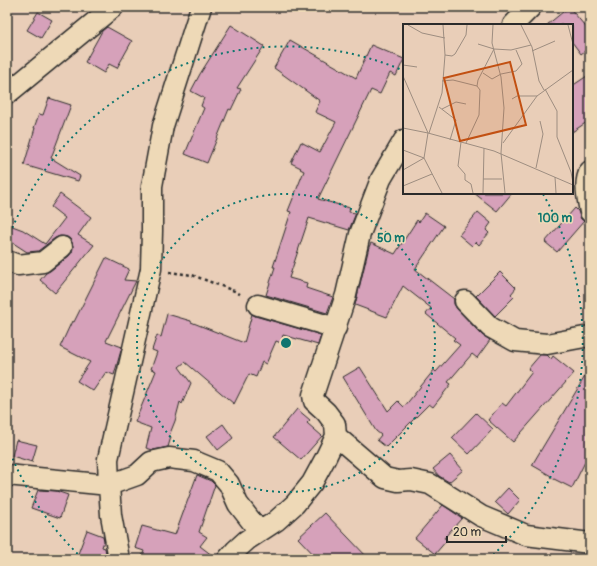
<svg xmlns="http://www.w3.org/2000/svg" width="597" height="566" font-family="Pangolin,sans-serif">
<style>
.building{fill:#d6a1ba;stroke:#2b2b2b}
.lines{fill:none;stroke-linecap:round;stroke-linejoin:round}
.minor-casing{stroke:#2b2b2b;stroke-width:23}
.path{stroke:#2b2b2b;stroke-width:2.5;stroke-dasharray:3 3;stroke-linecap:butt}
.minor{stroke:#eed9b7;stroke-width:20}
.ring{fill:none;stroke:#0f766e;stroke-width:2;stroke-dasharray:2 4}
.inset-road{fill:none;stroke:#9d8d80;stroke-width:1}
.view{fill:#c25012;fill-opacity:0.15;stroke:#c25012;stroke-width:2}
.inset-edge{fill:none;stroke:#2b2b2b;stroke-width:2}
.centre{fill:#0f766e;stroke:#eed9b7;stroke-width:2}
.ring-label{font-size:12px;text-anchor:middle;font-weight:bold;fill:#0f766e;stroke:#eed9b7;stroke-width:3;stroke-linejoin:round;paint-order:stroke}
</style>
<rect width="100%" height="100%" fill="#e9ceb8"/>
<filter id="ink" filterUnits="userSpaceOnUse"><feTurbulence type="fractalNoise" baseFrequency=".025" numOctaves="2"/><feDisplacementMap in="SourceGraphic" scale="8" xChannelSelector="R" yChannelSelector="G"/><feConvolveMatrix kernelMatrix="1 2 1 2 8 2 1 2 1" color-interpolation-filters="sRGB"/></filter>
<g filter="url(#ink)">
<path class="building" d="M 569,7 L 590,32 L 590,47 L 581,54 L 572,42 L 572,25 L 547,25 Z
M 38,12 L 52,20 L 41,38 L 27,30 Z
M 231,25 L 264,46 L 237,88 L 241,89 L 231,110 L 229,109 L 207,163 L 185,154 L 204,108 L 201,106 L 204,98 L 191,91 L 200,74 Z
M 107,27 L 132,41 L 117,68 L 109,64 L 104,73 L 85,62 L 102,31 Z
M 290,40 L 356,78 L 371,45 L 404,59 L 396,76 L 390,73 L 380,94 L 371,90 L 318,199 L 350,208 L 349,212 L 356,213 L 349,230 L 309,218 L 289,278 L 307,283 L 306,288 L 333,297 L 327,313 L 266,295 L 275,267 L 273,267 L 291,212 L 288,211 L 304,171 L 300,169 L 301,168 L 291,163 L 301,142 L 320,152 L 336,122 L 315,112 L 320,101 L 274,68 Z
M 590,74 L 590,120 L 572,132 L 572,86 Z
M 49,98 L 71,105 L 51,158 L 80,176 L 78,181 L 24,165 L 35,128 L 34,128 L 39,114 L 43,115 Z
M 474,193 L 512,193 L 497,211 Z
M 60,194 L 91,217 L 78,235 L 94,245 L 55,293 L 40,280 L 46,273 L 50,271 L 69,256 L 72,252 L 73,246 L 71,240 L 67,237 L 60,236 L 55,238 L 38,251 L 27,252 L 7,239 L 7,224 L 23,230 L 45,244 L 65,218 L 51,207 Z
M 575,208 L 578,211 L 581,219 L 584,221 L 557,252 L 545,242 Z
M 478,212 L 491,223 L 486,230 L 489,233 L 479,245 L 476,242 L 472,246 L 459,235 Z
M 425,213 L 444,226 L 415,269 L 454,299 L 454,304 L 457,309 L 482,335 L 490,340 L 477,358 L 472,354 L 448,382 L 451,384 L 433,407 L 429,404 L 386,447 L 377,440 L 381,435 L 376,431 L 343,377 L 360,367 L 388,411 L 398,401 L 404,407 L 434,370 L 436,372 L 460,345 L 453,340 L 455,338 L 426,314 L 431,308 L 403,286 L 387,317 L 355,305 L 369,247 L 371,243 L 395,254 L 417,220 L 419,222 Z
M 106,258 L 129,269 L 124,280 L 136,281 L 106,341 L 122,347 L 114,375 L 106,372 L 93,391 L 77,381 L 90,362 L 60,347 L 72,321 L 74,322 Z
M 500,272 L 516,288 L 511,294 L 514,297 L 495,316 L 476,296 Z
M 167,314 L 191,321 L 191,322 L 244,343 L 252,314 L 255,316 L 321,335 L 318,345 L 283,335 L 281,343 L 276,341 L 266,364 L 262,362 L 256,377 L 249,374 L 234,404 L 185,362 L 179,367 L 191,383 L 182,404 L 180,402 L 175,421 L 169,436 L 171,437 L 168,447 L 153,450 L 146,448 L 151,428 L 135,422 L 156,371 L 151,369 L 157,352 L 152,350 L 157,335 L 161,337 Z
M 540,355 L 547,355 L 551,359 L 553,356 L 574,373 L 513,442 L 488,420 L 502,403 L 506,406 L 532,372 L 528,369 Z
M 590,368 L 590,452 L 572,488 L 550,477 L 551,476 L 532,465 Z
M 297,409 L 310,420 L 307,423 L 322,436 L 301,460 L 274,437 Z
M 476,413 L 493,429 L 469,454 L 452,438 Z
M 223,424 L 233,438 L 218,450 L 207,436 Z
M 16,440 L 37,445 L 32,462 L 12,456 Z
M 450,455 L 463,470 L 449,482 L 439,476 L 433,469 Z
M 197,475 L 211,481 L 215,485 L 199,532 L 207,537 L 200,546 L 217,559 L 141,559 L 144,551 L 135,548 L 142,526 L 175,535 Z
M 508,488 L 520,500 L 508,514 L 495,502 Z
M 38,490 L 56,491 L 68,495 L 60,518 L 31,508 Z
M 443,505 L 462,518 L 444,538 L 447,540 L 435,554 L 415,538 Z
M 325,513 L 369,559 L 318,559 L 298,538 Z
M 87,530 L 103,536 L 104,541 L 102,547 L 105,548 L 107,559 L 76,559 Z"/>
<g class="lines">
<g class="minor-casing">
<path id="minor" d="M 513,25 L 531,7
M 7,94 L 113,7
M 590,171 C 583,183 588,199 590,212
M 7,261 L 18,265 L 43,262 L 62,247
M 465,301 L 490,327 L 515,341 L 547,344 L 590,336
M 258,305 L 336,328
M 336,436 L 385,478 L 398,481 L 411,480 L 430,484 L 481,516 L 526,535 L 590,543
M 7,475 L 109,485 L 137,475 L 151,462 L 169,458 L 194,461 L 218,471 L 229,484 L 238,504 L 259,531
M 119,559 L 111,515 L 109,485 L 108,459 L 151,269 L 152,231 L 152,186 L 163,126 L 201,7
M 228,559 L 236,550 L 247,540 L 276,521 L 295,504 L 312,483 L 325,459 L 336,436 L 335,424 L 326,412 L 314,401 L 313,395 L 346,295 L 360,234 L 381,179 L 404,140"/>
</g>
<path class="path" d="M 169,272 L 192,275 L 237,292 L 242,296"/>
<use href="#minor" class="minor"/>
</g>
</g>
<g class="ring">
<circle cx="286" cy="343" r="149"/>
<path d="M82 558A297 297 0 0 1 8 447M8 239A297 297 0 0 1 402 70M543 194A297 297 0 0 1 490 558"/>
</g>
<g transform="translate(403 24)">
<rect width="170" height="170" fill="#e9ceb8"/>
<path class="inset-road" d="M 5,1 L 19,9 L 42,14M 90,1 L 89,19 L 98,53 L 101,84 L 98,129 L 102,169M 118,1 L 129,23 L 136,57 L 141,66M 165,1 L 170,20M 75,20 L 91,25 L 108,26 L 128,21M 129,27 L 152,17M 42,31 L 49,32 L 52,30 L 63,11 L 64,1M 0,41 L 14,43M 80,49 L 89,55 L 98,50 L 113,47 L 119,40 L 113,26M 0,52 L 25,109 L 91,127 L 170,161M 39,57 L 50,56 L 74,62M 142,65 L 154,87 L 154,113 L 168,148 L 170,159M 109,75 L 114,72 L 134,72M 36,83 L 53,96 L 47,116M 39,85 L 53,78 L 63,80M 0,104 L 25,109 L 21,134 L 39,169M 26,109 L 39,69 L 42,31 L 40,1M 58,118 L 55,142 L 62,150 L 62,156 L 68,160 L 70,169M 63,119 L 76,91 L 77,66 L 74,62 L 75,56 L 91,25M 100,119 L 134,72 L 170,46M 0,126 L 21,134M 133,144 L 140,110 L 137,97M 0,146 L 21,134M 152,153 L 153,169M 80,155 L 99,155M 0,162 L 29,150M 80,169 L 81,124"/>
<path class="view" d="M 107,38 L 123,101 L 57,117 L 41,54 Z"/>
<rect width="170" height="170" class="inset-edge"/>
</g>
<circle cx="286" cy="343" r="6" class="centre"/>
<g class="ring-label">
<text x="555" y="222">100 m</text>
<text x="391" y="242">50 m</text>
</g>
<rect width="597" height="566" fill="none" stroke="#eed9b7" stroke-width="24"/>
<rect x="12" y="12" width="573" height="542" fill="none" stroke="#2b2b2b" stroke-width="1.5" filter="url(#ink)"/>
<path d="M447 536v6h59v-6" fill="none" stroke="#2b2b2b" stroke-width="2"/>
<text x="453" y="536" font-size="12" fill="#2b2b2b" stroke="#eed9b7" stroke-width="3" paint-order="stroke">20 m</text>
</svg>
